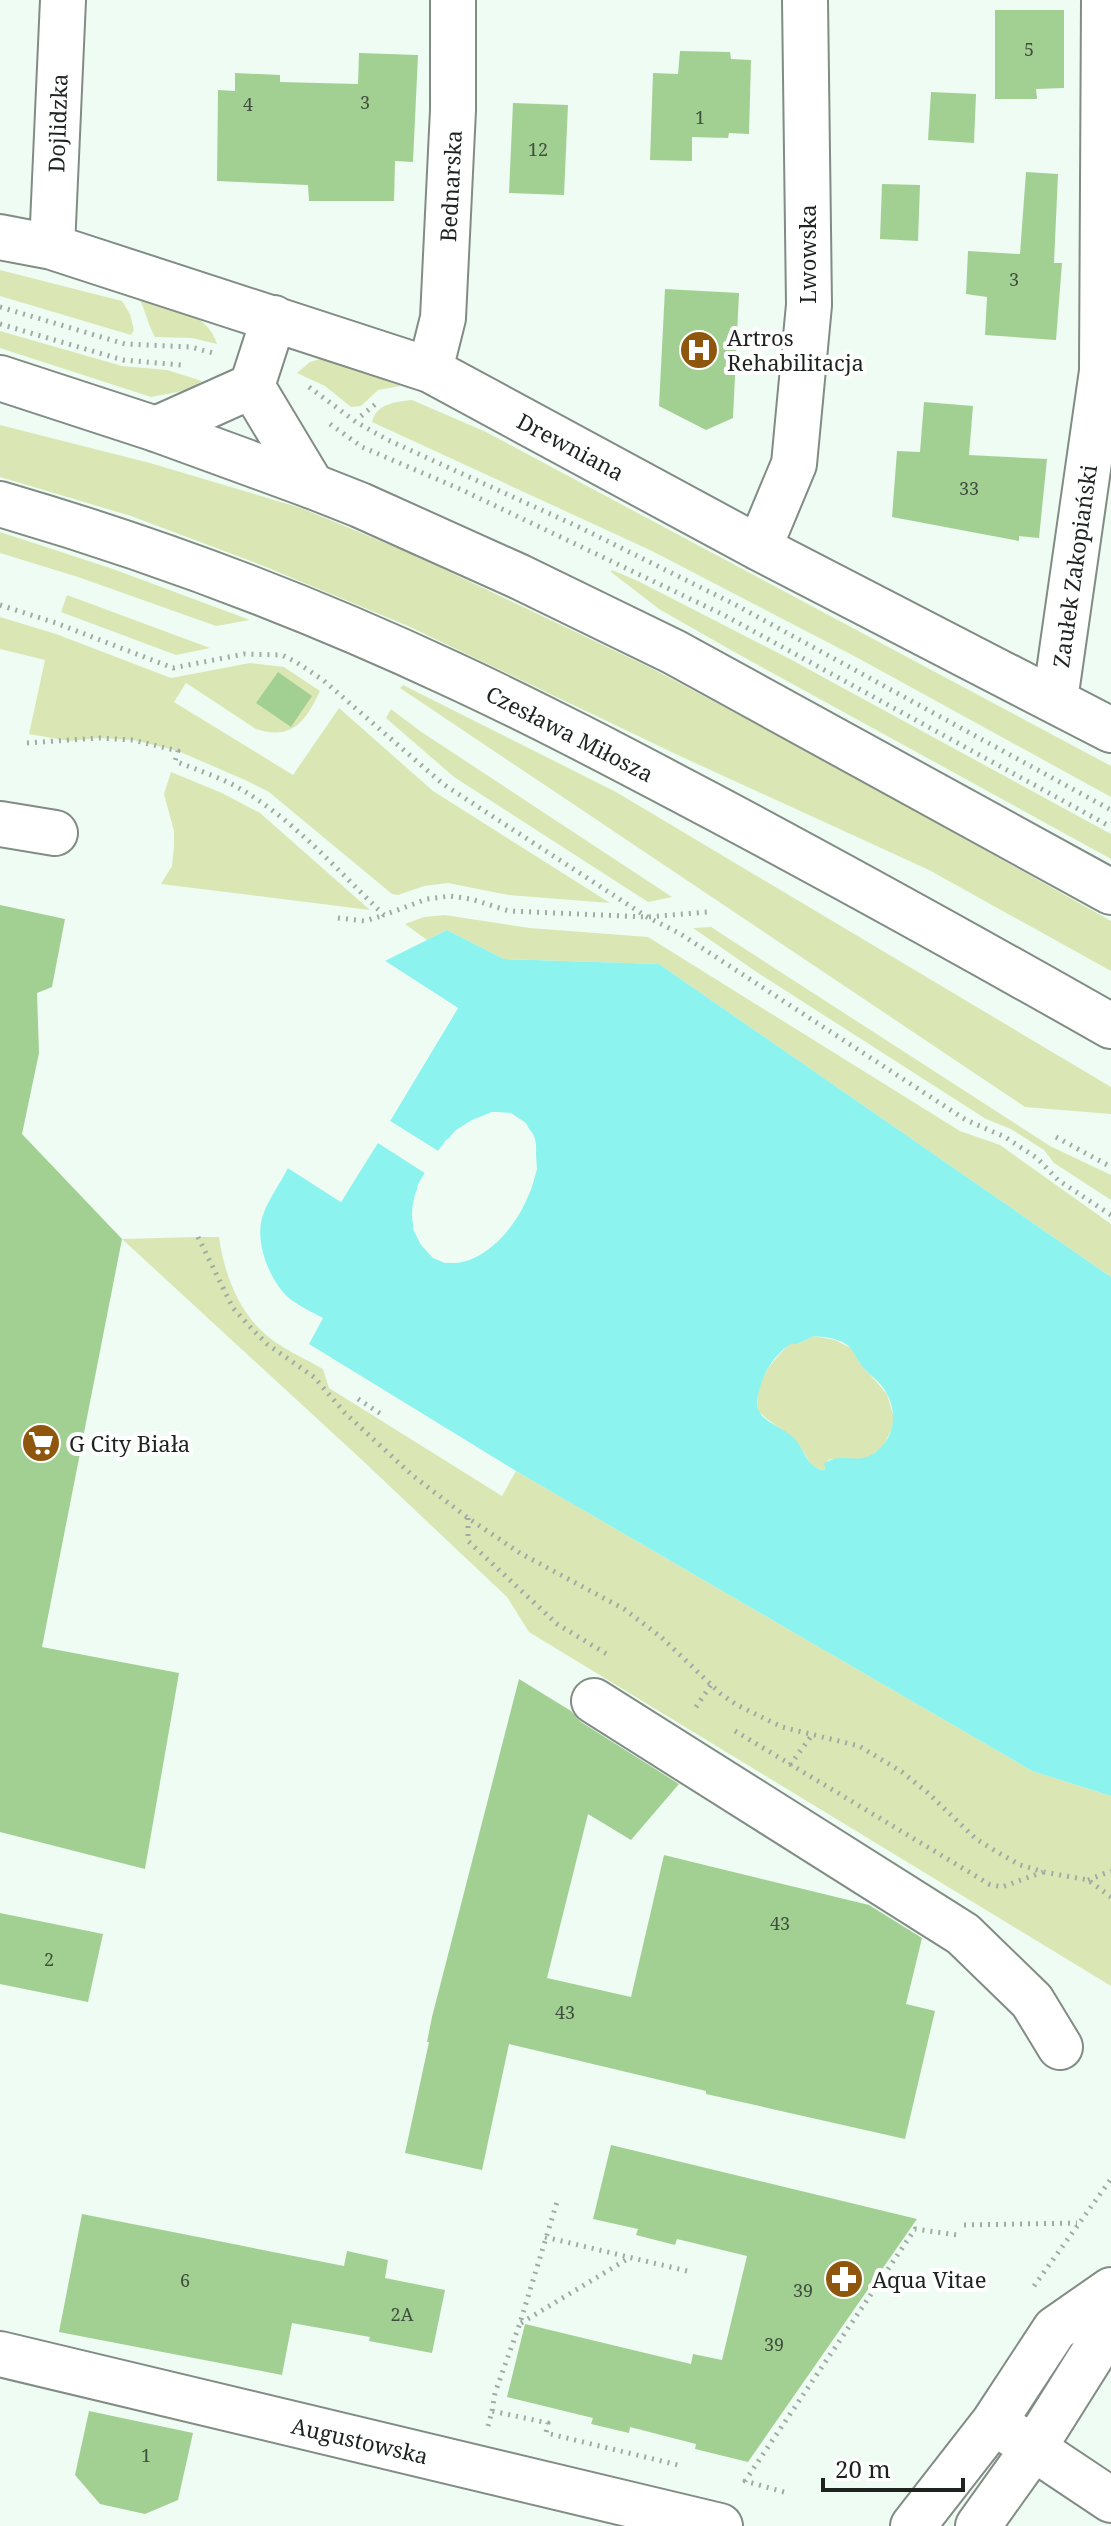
<svg xmlns="http://www.w3.org/2000/svg" width="1111" height="2526" font-family="'Noto Serif',serif">
<style>
.green{fill:#dae7b5}
.water{fill:#8df3ef;fill-rule:evenodd}
.pier{fill:#effcf3}
.building{fill:#a2d093}
.lines{fill:none;stroke-linecap:round;stroke-linejoin:round}
.minor-casing{stroke:#808c84;stroke-width:48}
.major-casing{stroke:#808c84;stroke-width:48}
.path{stroke:#a1aba5;stroke-width:5;stroke-dasharray:2 6;stroke-linecap:butt}
.minor{stroke:#fff;stroke-width:44}
.major{stroke:#fff;stroke-width:44}
.labels{text-anchor:middle;dominant-baseline:central;stroke-width:8;stroke-linejoin:round;paint-order:stroke}
.number-label{font-size:18px;fill:#3f4e3d}
.street-label{font-size:22px;fill:#1e2320;stroke:#fff}
.poi-label{font-size:22px;fill:#1e2320;stroke:#fff;text-anchor:start}
</style>
<rect width="100%" height="100%" fill="#effcf3"/>
<path class="green" d="M 0,270 L 122,301 L 130,314 L 134,330 L 131,335 L 0,296 Z
M 137,294 C 166,305 207,311 217,344 L 192,338 L 155,337 C 147,323 145,308 137,294 Z
M 0,331 L 122,366 L 167,370 L 202,381 L 188,390 L 151,397 L 0,348 Z
M 320,359 L 330,360 L 401,386 L 378,390 L 361,406 L 351,407 L 325,386 L 297,373 L 310,362 Z
M 412,400 L 486,432 L 1111,766 L 1111,797 L 856,657 L 652,551 L 372,422 C 377,403 395,402 412,400 Z
M 0,425 L 150,463 L 301,508 L 412,554 L 651,668 L 837,767 L 1111,921 L 1111,971 L 929,870 L 682,757 L 408,626 L 261,565 L 131,516 L 0,477 Z
M 0,532 L 113,569 L 250,620 L 216,626 L 78,577 L 0,553 Z
M 612,570 L 638,581 L 788,658 L 1111,834 L 1111,859 L 729,649 L 659,609 L 611,572 Z
M 67,595 L 210,648 L 176,655 L 61,612 Z
M 0,617 L 56,634 L 171,678 L 250,663 L 284,667 L 320,691 C 306,721 292,741 256,729 L 186,683 L 174,702 L 293,775 L 339,708 L 433,791 L 610,903 L 508,895 L 448,883 L 424,886 L 398,895 L 392,894 L 269,792 L 245,780 L 178,751 L 133,740 L 99,738 L 69,741 L 29,734 L 45,660 L 0,649 Z
M 403,685 L 616,792 L 1111,1087 L 1111,1114 L 1025,1107 L 400,688 Z
M 391,709 L 420,731 L 672,897 L 648,902 L 454,777 L 386,718 Z
M 171,772 L 222,793 L 260,813 L 370,910 L 161,884 L 172,866 L 174,845 L 174,831 L 164,794 Z
M 445,915 L 530,928 L 648,937 L 960,1131 L 1000,1145 L 1111,1224 L 1111,1277 L 659,964 L 504,959 L 447,930 L 427,940 L 405,924 L 424,917 Z
M 711,927 L 1050,1146 L 1111,1175 L 1111,1200 L 1054,1163 L 1044,1150 L 1011,1129 L 986,1119 L 758,973 L 693,928 Z
M 198,1237 L 219,1237 C 224,1272 237,1309 264,1333 C 280,1348 304,1358 323,1369 L 329,1388 L 502,1496 L 516,1471 L 1032,1771 L 1111,1796 L 1111,1986 L 529,1632 L 507,1597 L 362,1460 L 122,1239 Z
M 814,1336 L 835,1340 L 853,1349 L 858,1361 L 887,1394 L 894,1418 L 893,1426 L 884,1445 L 867,1459 L 832,1459 L 828,1460 L 826,1469 L 822,1470 C 807,1465 809,1458 800,1447 C 789,1432 772,1425 759,1412 C 752,1385 772,1360 791,1343 L 797,1344 Z"/>
<path class="water" d="M 447,930 L 504,959 L 659,964 L 1111,1277 L 1111,1796 L 1032,1771 L 516,1471 L 309,1344 L 323,1318 C 312,1312 299,1306 290,1299 C 270,1282 255,1244 262,1218 C 267,1201 280,1184 288,1168 L 341,1202 L 377,1142 L 425,1173 C 408,1200 405,1235 433,1255 C 443,1261 450,1265 462,1262 C 502,1253 537,1198 536,1158 C 536,1151 537,1141 533,1134 C 528,1126 517,1119 511,1113 L 492,1112 L 446,1140 L 438,1151 L 390,1121 L 458,1008 L 385,961 ZM 814,1336 C 824,1337 835,1338 844,1343 C 853,1348 854,1355 859,1362 C 865,1371 874,1377 881,1385 C 896,1403 898,1430 881,1447 C 860,1470 843,1449 824,1464 L 826,1469 L 822,1470 C 806,1465 805,1451 795,1439 C 786,1429 766,1423 760,1413 C 751,1400 767,1365 777,1356 C 781,1351 786,1347 791,1344 L 797,1344 Z"/>
<path class="pier" d="M 382,959 L 458,1008 L 390,1121 L 438,1151 L 456,1130 L 472,1120 L 492,1112 L 511,1113 L 526,1123 L 535,1141 L 537,1169 L 531,1190 L 516,1218 L 498,1241 L 475,1257 L 461,1262 L 445,1263 L 433,1258 L 421,1245 L 413,1229 L 413,1216 L 418,1184 L 425,1173 L 378,1143 L 341,1202 L 288,1168 L 289,1164 L 340,1196 L 374,1140 L 379,1139 L 429,1171 L 418,1200 L 417,1228 L 424,1243 L 435,1255 L 445,1259 L 460,1258 L 473,1253 L 495,1238 L 506,1227 L 527,1189 L 533,1169 L 531,1142 L 523,1125 L 510,1117 L 493,1116 L 474,1124 L 459,1133 L 438,1155 L 386,1123 L 386,1119 L 453,1009 L 383,965 Z"/>
<path class="building" d="M 995,10 L 1064,10 L 1064,88 L 1036,89 L 1037,99 L 995,99 Z
M 680,51 L 730,52 L 731,59 L 751,60 L 749,134 L 729,133 L 728,138 L 692,137 L 692,161 L 650,160 L 653,73 L 678,74 Z
M 359,53 L 418,55 L 413,162 L 395,161 L 394,201 L 309,201 L 308,185 L 217,181 L 218,90 L 235,91 L 235,73 L 280,75 L 280,82 L 358,84 Z
M 931,92 L 976,94 L 974,143 L 928,140 Z
M 513,103 L 568,105 L 564,195 L 509,193 Z
M 1026,172 L 1058,174 L 1054,263 L 1062,263 L 1056,340 L 985,335 L 987,297 L 966,294 L 968,251 L 1020,254 Z
M 882,184 L 920,185 L 918,241 L 880,239 Z
M 665,289 L 739,293 L 733,418 L 706,430 L 659,406 Z
M 924,402 L 973,406 L 969,455 L 1047,459 L 1039,538 L 1019,536 L 1019,541 L 892,517 L 897,451 L 920,452 Z
M 278,672 L 312,696 L 291,727 L 256,703 Z
M 0,905 L 65,919 L 52,987 L 37,993 L 39,1053 L 22,1134 L 122,1239 L 42,1647 L 179,1673 L 145,1869 L 0,1832 Z
M 519,1679 L 571,1711 L 581,1722 L 679,1784 L 631,1840 L 588,1814 L 547,1978 L 631,1997 L 664,1855 L 869,1905 L 922,1938 L 906,2004 L 935,2011 L 905,2139 L 706,2094 L 706,2091 L 509,2044 L 482,2170 L 405,2153 L 429,2042 L 427,2042 L 432,2017 Z
M 0,1913 L 103,1934 L 88,2002 L 0,1984 Z
M 611,2145 L 917,2219 L 748,2462 L 695,2449 L 696,2444 L 630,2427 L 629,2433 L 591,2424 L 593,2418 L 507,2397 L 525,2324 L 691,2364 L 693,2354 L 722,2360 L 747,2256 L 677,2239 L 675,2245 L 636,2235 L 638,2229 L 593,2219 Z
M 82,2214 L 344,2266 L 347,2251 L 388,2260 L 385,2278 L 445,2290 L 432,2353 L 369,2341 L 370,2337 L 292,2323 L 282,2375 L 59,2332 Z
M 89,2411 L 193,2433 L 178,2500 L 145,2514 L 100,2504 L 75,2475 Z"/>
<g class="lines">
<g class="minor-casing">
<path id="minor" d="M 0,237 L 52,247 L 430,370 L 759,548 L 1111,730
M 52,247 L 63,0
M 430,370 L 443,318 L 453,110 L 453,0
M 252,386 L 312,486
M 156,429 L 252,386 L 274,318
M 759,548 L 794,464 L 809,305 L 805,0
M 1055,700 L 1102,371 L 1104,0
M 0,824 L 55,833
M 594,1701 L 963,1934 L 1032,2001 L 1060,2047
M 0,2354 L 720,2526
M 1009,2432 L 1111,2500
M 913,2526 L 994,2422 L 1055,2329 L 1111,2290
M 978,2526 L 1033,2449 L 1094,2352 L 1111,2304"/>
</g>
<g class="major-casing">
<path id="major" d="M 0,378 L 156,429 L 312,486 L 360,505 L 520,577 L 674,652 L 1111,892
M 0,504 C 151,548 308,607 451,674 C 542,716 632,764 721,811 C 852,881 982,953 1111,1026"/>
</g>
<path class="path" d="M 0,307 L 125,344 L 191,347 L 213,353
M 0,324 L 123,360 L 181,365
M 309,387 L 356,422 L 388,440 L 581,528 L 734,604 L 1111,810
M 361,416 L 378,402
M 330,424 L 362,447 L 460,489 L 724,615 L 1111,827
M 0,605 L 56,623 L 173,668 L 244,654 L 282,655 L 296,662 L 323,680 L 443,784 L 647,917 L 679,933 L 966,1120 L 1005,1137 L 1037,1158 L 1058,1180 L 1111,1215
M 27,743 L 99,738 L 133,740 L 178,751 L 175,761 C 197,770 223,778 244,791 C 297,823 339,872 384,915 L 427,899 L 450,896 L 471,899 L 509,911 L 647,917 L 708,912
M 338,918 L 365,921 L 384,915
M 1056,1137 L 1111,1167
M 198,1237 L 233,1308 L 252,1329 L 267,1344 L 314,1377 L 345,1413 L 412,1475 L 468,1518 L 520,1553 L 624,1609 L 661,1637 L 721,1694 L 737,1705 L 782,1727 L 859,1746 L 902,1772 L 928,1793 L 976,1839 L 992,1849 L 1020,1865 L 1044,1872 L 1088,1880 L 1111,1897
M 358,1399 L 384,1416
M 468,1518 L 468,1541 L 557,1624 L 610,1656
M 696,1707 L 711,1685
M 735,1731 L 989,1884 L 1002,1887 L 1043,1872
M 790,1765 L 812,1735
M 1088,1880 L 1111,1871
M 964,2225 L 1077,2223
M 545,2237 L 687,2271
M 1034,2286 L 1111,2179
M 521,2323 L 629,2258
M 492,2411 L 495,2393 L 520,2323 L 557,2202
M 488,2426 L 492,2411 L 548,2423 L 546,2433 L 678,2465
M 784,2492 L 745,2481 L 915,2229 L 957,2235"/>
<use href="#minor" class="minor"/>
<use href="#major" class="major"/>
</g>
<defs>
<g id="hospital-disc" transform="scale(2)"><circle r="9.5" fill="#8f570e" stroke="#fff"/><path d="M-5-5h3v3.5h4V-5h3V5h-3V1.5h-4V5h-3Z" fill="#fff"/></g>
<g id="supermarket-disc" transform="scale(2)"><circle r="9.5" fill="#8f570e" stroke="#fff"/><path d="M-6-5.5h2.5l.6 2H6L4.5 2H-2.5L-4.4-4H-6ZM-1.5 3.2a1.3 1.3 0 1 0 .1 0ZM3 3.2a1.3 1.3 0 1 0 .1 0Z" fill="#fff"/></g>
<g id="pharmacy-disc" transform="scale(2)"><circle r="9.5" fill="#8f570e" stroke="#fff"/><path d="M-2-6h4v4h4v4h-4v4h-4v-4h-4v-4h4Z" fill="#fff"/></g>
</defs>
<g fill-rule="evenodd">
<use href="#hospital-disc" x="699" y="350"/>
<use href="#supermarket-disc" x="41" y="1443"/>
<use href="#pharmacy-disc" x="844" y="2279"/>
</g>
<g class="labels">
<g class="number-label">
<text x="1029" y="49">5</text>
<text x="365" y="102">3</text>
<text x="248" y="104">4</text>
<text x="700" y="117">1</text>
<text x="538" y="149">12</text>
<text x="1014" y="279">3</text>
<text x="969" y="488">33</text>
<text x="780" y="1923">43</text>
<text x="49" y="1959">2</text>
<text x="565" y="2012">43</text>
<text x="185" y="2280">6</text>
<text x="803" y="2290">39</text>
<text x="402" y="2314">2A</text>
<text x="774" y="2344">39</text>
<text x="146" y="2455">1</text>
</g>
<g class="street-label">
<text transform="translate(57 123) rotate(-88)">Dojlidzka</text>
<text transform="translate(450 186) rotate(-87)">Bednarska</text>
<text transform="translate(807 254) rotate(-90)">Lwowska</text>
<text transform="translate(571 446) rotate(28)">Drewniana</text>
<text transform="translate(1074 566) rotate(-82)">Zaułek Zakopiański</text>
<text transform="translate(570 733) rotate(27)">Czesława Miłosza</text>
<text transform="translate(360 2440) rotate(13)">Augustowska</text>
</g>
<g class="poi-label">
<text x="727" y="337">Artros<tspan x="727" dy="25">Rehabilitacja</tspan></text>
<text x="69" y="1443">G City Biała</text>
<text x="872" y="2279">Aqua Vitae</text>
</g>
</g>
<path d="M823 2478v12h140v-12" fill="none" stroke="#1e2320" stroke-width="4"/>
<text x="835" y="2478" font-size="24" fill="#1e2320" stroke="#ffffff" stroke-width="6" paint-order="stroke">20 m</text>
</svg>
